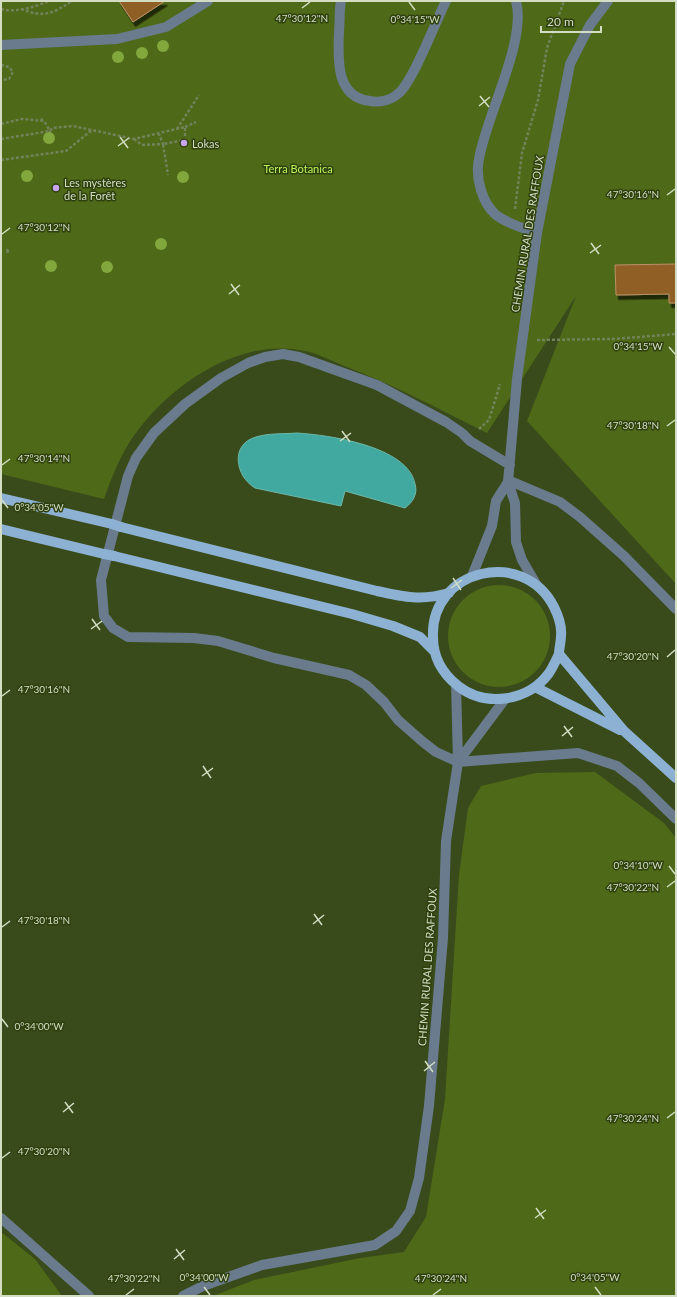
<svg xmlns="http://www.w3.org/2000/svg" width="677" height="1297" font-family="Lato,sans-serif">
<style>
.green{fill:#4e6917}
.water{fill:#41a99f;stroke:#6cb9aa}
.building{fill:#905f27;stroke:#ba9167;filter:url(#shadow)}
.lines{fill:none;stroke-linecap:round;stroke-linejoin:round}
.path{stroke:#72825a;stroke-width:2.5;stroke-dasharray:3 2;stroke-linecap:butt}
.minor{stroke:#697b8c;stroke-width:10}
.major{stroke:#8cb1d3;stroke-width:10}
.major-bridge{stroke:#8cb1d3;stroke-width:10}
.tree{fill:#81a73d}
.ticks{fill:none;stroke:#d2ddc3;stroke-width:1.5}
.poi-dot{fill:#c9a5ee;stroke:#2f400f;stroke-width:1.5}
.labels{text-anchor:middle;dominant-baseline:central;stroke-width:3;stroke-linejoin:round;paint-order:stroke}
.poi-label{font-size:11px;fill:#d2ddc3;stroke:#2f400f;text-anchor:start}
.park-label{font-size:11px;fill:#bcf359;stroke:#2f400f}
.street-label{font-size:11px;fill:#d2ddc3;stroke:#2f400f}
.ticks-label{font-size:10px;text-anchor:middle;fill:#d2ddc3;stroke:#2f400f;stroke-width:3;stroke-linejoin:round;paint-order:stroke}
</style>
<defs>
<filter id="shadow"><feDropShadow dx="2.5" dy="4.5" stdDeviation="0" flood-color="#0009"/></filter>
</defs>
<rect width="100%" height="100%" fill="#394b1b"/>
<path class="green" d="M 1,1 L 676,1 L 676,584 L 527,421 L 576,296 L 487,433 C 439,409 392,384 342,365 C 330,360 317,353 305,351 C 240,337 172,383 135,434 C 121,454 112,476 104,499 L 1,474 Z
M448 636a51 51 0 1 1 102 0a51 51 0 1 1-102 0Z
M 595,772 L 664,823 L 676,838 L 676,1296 L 213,1296 L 254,1280 L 360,1258 L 404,1252 L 426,1217 L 445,1099 L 459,875 L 468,808 L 481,786 L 536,773 Z
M 1,1232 L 35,1259 L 62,1296 L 1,1296 Z"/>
<path class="water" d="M 297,433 C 328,435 408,446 415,484 C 418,494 413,502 405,508 L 345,491 L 341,506 L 255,488 C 235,476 230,444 256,437 C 269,433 284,434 297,433 Z"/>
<path class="building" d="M 119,1 L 165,1 L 133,22 Z
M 676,264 L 676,303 L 669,303 L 669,294 L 616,295 L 615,265 Z"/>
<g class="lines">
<path class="path" d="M 1,9 C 16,13 35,7 49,1
M 21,9 C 44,18 52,14 72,1
M 1,65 L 9,67 L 13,72 L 9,79 L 1,80
M 41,121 L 43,117
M 1,124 L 22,119 L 44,121 L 50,131 L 49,138
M 185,127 L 196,122
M 177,129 L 199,95
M 49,137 L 50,138 L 48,140 L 47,138 Z
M 1,139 L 50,131 L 52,128 L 73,126 L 134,139 L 185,127 L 185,140 L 163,144 L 168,175
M 134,139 L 142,145 L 163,144 L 159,134
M 1,160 L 66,151 L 92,130
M 26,176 L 27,176 L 28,177 L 26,178 Z
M 184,176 L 184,178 L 183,179 L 182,177 Z
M 515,209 L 522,153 L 538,100 L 547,48 L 564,1
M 161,243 L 162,244 L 160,245 L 160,244 Z
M 7,250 L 8,251 L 7,252 L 6,251 Z
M 50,265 L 52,265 L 52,267 L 50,267 Z
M 107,265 L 108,267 L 107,268 L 106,267 Z
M 537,340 L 614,339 L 676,334
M 479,429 L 489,420 L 500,384"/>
<path class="minor" d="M 341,1 C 339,11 340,22 339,32 C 338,58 335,97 370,101 C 380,103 391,100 399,93 C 414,79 435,23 446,1
M 516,1 C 527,41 486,116 479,159 C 475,177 482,203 496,215 C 508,224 523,228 537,233
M 1,45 L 117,39 L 166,27 L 208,1
M 510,465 L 470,441 L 462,433 L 446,422 L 377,385 L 299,357 L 283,354 L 265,357 L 248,363 L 221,378 L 185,404 L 154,433 L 136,458 L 128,476 L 101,580 L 104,616 L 113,628 L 128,637 L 194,638 L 218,641 L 274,658 L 349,675 L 366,685 L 384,702 L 398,720 L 423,742 L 436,752 L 458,762 L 578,753 L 617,766 L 639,783 L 676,819
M 508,480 L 560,502 L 580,517 L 624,556 L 676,609
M 508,482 L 515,503 L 516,542 L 522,560 L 536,584
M 472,576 L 492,526 L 496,501 L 508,482 L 517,379 L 537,233 L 570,64 L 590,25 L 608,1
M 458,762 L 505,699
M 1,1218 L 89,1296
M 183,1296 L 203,1286 L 262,1265 L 375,1245 L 396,1231 L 410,1211 L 419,1178 L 429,1106 L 443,938 L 446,841 L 458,762 L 456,684"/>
<path class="major" d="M 1,498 L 112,524
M 121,527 L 377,591 C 404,597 422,601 449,593
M 1,529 L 104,554
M 114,556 L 352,614 L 393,626 L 420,637 L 434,651
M 559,654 C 556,660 553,667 549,673 C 529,701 486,708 458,686 C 443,674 433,657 433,637 C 430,569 524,547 554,607 C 558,615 562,626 561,636 C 561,642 559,648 559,654 L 624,731 L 676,778
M 535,687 L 620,730"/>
<path class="major-bridge" d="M 112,524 L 121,527
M 104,554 L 114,556"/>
</g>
<g class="tree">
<circle cx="163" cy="46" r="6"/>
<circle cx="142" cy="53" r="6"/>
<circle cx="118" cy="57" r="6"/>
<circle cx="49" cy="138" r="6"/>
<circle cx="27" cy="176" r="6"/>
<circle cx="183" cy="177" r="6"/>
<circle cx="161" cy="244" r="6"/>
<circle cx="51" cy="266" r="6"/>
<circle cx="107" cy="267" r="6"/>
</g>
<path class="ticks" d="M 409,2 L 415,10M 302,8 L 310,2M 480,96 L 489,107M 479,106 L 490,97M 120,137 L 128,148M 118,146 L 129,138M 667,195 L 675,189M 2,234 L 10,228M 591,243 L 599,254M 590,253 L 601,245M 231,284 L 239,295M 229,294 L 240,285M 669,347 L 675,354M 667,426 L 675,420M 342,431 L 350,442M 340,441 L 351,433M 2,465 L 10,459M 2,500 L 8,508M 453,578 L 461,590M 451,588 L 462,580M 92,619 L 100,630M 91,629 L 102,621M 667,657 L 675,650M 2,696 L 10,690M 564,726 L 572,737M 562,736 L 573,727M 203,766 L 211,778M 202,776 L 213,768M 669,866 L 675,874M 667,887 L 675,881M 314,914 L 322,925M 313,924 L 324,915M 2,927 L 10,921M 2,1019 L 8,1027M 425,1061 L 433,1072M 424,1071 L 435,1062M 65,1102 L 73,1113M 63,1112 L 74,1103M 667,1118 L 675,1112M 2,1158 L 10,1152M 536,1208 L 544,1219M 535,1218 L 546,1210M 176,1249 L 184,1260M 174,1259 L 185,1250M 204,1287 L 210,1295M 595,1287 L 601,1295M 126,1295 L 134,1289M 433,1295 L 441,1289"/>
<g class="poi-dot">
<circle cx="184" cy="143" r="4"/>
<circle cx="56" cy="188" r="4"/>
</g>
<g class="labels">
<g class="poi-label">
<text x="192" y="143">Lokas</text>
<text x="64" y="182">Les mystères<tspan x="64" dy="13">de la Forêt</tspan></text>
</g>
<g class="park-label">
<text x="298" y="168">Terra Botanica</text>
</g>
<g class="street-label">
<text transform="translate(527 234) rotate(-81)">CHEMIN RURAL DES RAFFOUX</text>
<text transform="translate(427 967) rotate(-86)">CHEMIN RURAL DES RAFFOUX</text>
</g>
</g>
<g class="ticks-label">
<text x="302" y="22">47°30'12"N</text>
<text x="415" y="23">0°34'15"W</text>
<text x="633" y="198">47°30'16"N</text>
<text x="44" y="231">47°30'12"N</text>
<text x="638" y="350">0°34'15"W</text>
<text x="633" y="429">47°30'18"N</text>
<text x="44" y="462">47°30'14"N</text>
<text x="39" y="511">0°34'05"W</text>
<text x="633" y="660">47°30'20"N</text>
<text x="44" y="693">47°30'16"N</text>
<text x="638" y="869">0°34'10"W</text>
<text x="633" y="891">47°30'22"N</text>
<text x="44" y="924">47°30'18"N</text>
<text x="39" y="1030">0°34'00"W</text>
<text x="633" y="1122">47°30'24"N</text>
<text x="44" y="1155">47°30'20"N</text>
<text x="204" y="1281">0°34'00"W</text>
<text x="595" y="1281">0°34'05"W</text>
<text x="134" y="1282">47°30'22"N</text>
<text x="441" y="1282">47°30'24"N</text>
</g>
<rect width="677" height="1297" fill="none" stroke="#d2ddc3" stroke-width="4"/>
<path d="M541 26v6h60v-6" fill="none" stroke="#d2ddc3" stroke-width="2"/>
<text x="547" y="26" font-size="12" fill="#d2ddc3" stroke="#2f400f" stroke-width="3" paint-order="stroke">20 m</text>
</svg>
